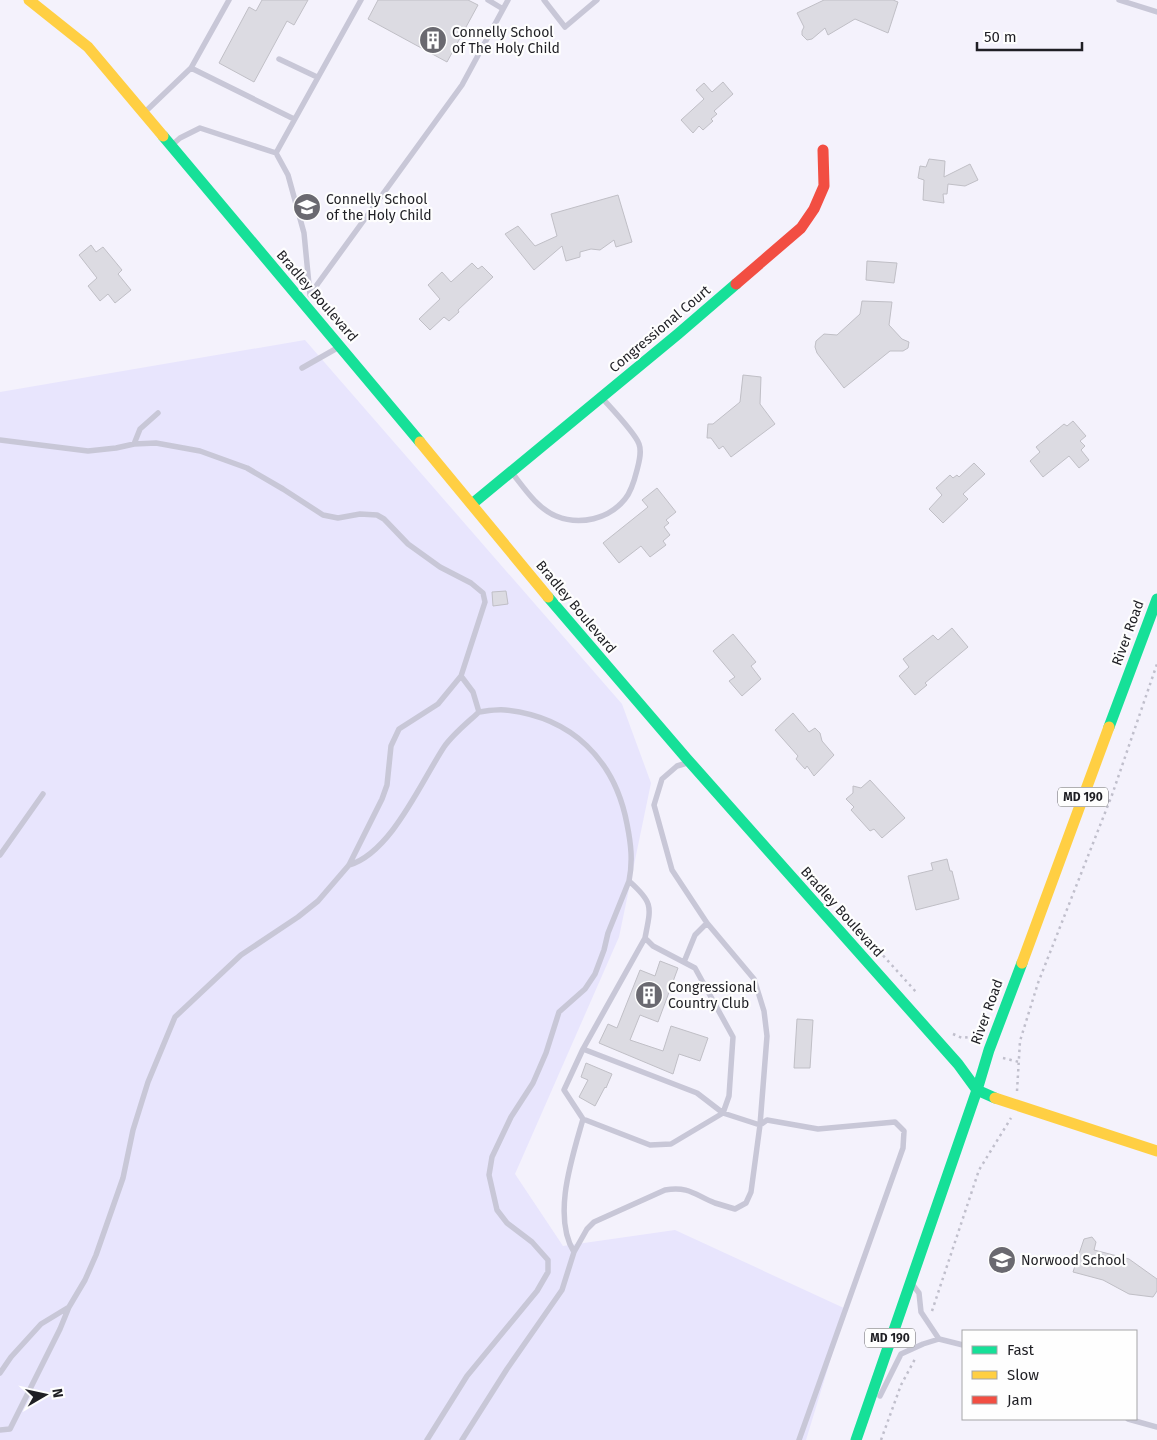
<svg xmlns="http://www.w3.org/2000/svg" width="1157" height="1440" font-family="'Fira Sans',sans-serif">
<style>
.green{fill:#e8e5fd}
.building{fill:#dcdbe2;stroke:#c0bfc6}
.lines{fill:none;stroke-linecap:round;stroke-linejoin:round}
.path{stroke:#c0bfcc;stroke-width:2.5;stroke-dasharray:2.5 4;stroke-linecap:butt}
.lane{stroke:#c8c7d7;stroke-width:5.5}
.fast{stroke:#16e098;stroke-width:11}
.slow{stroke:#ffcf43;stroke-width:11}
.jam{stroke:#f24e42;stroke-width:11}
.labels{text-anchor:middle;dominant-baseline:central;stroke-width:4.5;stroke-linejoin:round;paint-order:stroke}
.shield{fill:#fefefe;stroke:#626265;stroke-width:1}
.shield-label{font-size:12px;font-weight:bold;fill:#1f1f24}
.poi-label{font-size:14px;fill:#1f1f24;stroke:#fefefe;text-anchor:start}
.street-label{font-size:14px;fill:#1f1f24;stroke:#fefefe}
</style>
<rect width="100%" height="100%" fill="#f4f2fc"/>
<path class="green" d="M 305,340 L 622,704 L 651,783 L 619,937 L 515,1174 L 563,1246 L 675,1230 L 846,1309 L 806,1440 L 0,1440 L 0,392 Z"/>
<path class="building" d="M 262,0 L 308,0 L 294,25 L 287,21 L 254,82 L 219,63 L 249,7 L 256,11 Z
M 378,0 L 468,0 L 478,5 L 447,62 L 368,19 Z
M 824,0 L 893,0 L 898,2 L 888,33 L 855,19 L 828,35 L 825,28 L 812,39 L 807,40 L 802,35 L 802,31 L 804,27 L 797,13 Z
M 723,82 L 733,94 L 714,111 L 717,114 L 711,119 L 713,121 L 703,130 L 699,126 L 693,133 L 681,120 L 704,99 L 696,90 L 704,83 L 712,92 Z
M 929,159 L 945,161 L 944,177 L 970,164 L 978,180 L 965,186 L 948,184 L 947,194 L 943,194 L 944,203 L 923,200 L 924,180 L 918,178 L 920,166 L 926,167 Z
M 618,195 L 632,242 L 616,247 L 614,240 L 600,250 L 591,249 L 580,252 L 580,257 L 566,261 L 562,246 L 534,270 L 505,234 L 518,226 L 535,246 L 557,236 L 551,214 Z
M 91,245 L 96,252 L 103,247 L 122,270 L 118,274 L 131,290 L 115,303 L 108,294 L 100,301 L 88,286 L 97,278 L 79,255 Z
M 867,261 L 897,263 L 894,283 L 866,280 Z
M 472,263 L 478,269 L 482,266 L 493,277 L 458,310 L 459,312 L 449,321 L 444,317 L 430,330 L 419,319 L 440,299 L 428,285 L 442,272 L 451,282 Z
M 862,301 L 892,302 L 889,325 L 902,339 L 909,342 L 908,348 L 903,351 L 890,351 L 844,388 L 817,353 L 815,347 L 816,341 L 824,334 L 837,335 L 860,314 Z
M 743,375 L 761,377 L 760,404 L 775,424 L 731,457 L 723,446 L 719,449 L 711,438 L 707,438 L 708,424 L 713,424 L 740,402 Z
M 1073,421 L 1086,436 L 1080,441 L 1085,446 L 1081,450 L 1089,460 L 1079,468 L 1069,456 L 1043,477 L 1030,461 L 1040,452 L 1036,447 L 1064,424 L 1067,426 Z
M 974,463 L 985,474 L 963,494 L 968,499 L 943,523 L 929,509 L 942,495 L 936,488 L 950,475 L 953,478 L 957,475 L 959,477 Z
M 657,488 L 676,512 L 666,520 L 669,523 L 664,527 L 670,535 L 663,541 L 666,545 L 650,557 L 641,546 L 619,563 L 603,543 L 648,507 L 642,500 Z
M 506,591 L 508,604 L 493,606 L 492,592 Z
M 952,628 L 968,647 L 925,683 L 927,685 L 915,695 L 899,676 L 909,667 L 903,659 L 933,635 L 938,640 Z
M 733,634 L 756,662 L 751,666 L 761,679 L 742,696 L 729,681 L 735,677 L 713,651 Z
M 793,713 L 809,732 L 815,728 L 820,733 L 822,741 L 834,755 L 814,776 L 807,766 L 805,769 L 796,759 L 798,756 L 775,730 Z
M 870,780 L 905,818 L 882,838 L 874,829 L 870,831 L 851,810 L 854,807 L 846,799 L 853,793 L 853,786 L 861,788 Z
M 947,859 L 950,871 L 952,871 L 959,899 L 916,910 L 908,876 L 933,870 L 931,863 Z
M 660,961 L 678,968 L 658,1022 L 640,1015 L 630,1040 L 663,1051 L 671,1026 L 708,1038 L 700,1061 L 679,1054 L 673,1074 L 599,1043 L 608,1024 L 617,1028 L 640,970 L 655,976 Z
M 797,1019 L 813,1020 L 810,1068 L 794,1068 Z
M 586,1063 L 612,1074 L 606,1088 L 605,1087 L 595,1106 L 579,1097 L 588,1080 L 581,1077 Z
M 1092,1237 L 1096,1242 L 1094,1250 L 1129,1259 L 1157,1279 L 1157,1291 L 1153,1297 L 1129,1294 L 1103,1280 L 1073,1272 L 1084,1239 Z"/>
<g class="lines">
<path class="path" d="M 870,941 L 917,993
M 953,1034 L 962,1038 L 970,1037 L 976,1040
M 1003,1058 L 1019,1062
M 1017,1091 L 1020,1041 L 1038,983 L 1112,795 L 1157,664
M 932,1311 L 979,1170 L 1011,1118
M 881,1440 L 901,1385 L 915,1359"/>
<path class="lane" d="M 488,0 L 503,9
M 544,0 L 565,27 L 597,0
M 1119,0 L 1157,12
M 279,59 L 317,77
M 191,68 L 229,0
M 145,112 L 191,68 L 294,119
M 172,145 L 180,138 L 200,128 L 276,153 L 288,175 L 304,233 L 310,295
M 276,153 L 361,0
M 311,293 L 462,85 L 508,0
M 302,368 L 339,347
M 0,440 L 88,451 L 116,448 L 134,444 L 156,443 L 200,451 L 247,468 L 283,489 L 323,515 L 338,518 L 360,514 L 377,515 L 384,519 L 408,544 L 440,567 L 471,583 L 483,593 L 485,602 L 461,676 L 473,692 L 479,712 C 487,711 497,709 505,710 C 572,717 615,760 627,824 C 631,844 633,861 629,881 C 654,903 651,907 645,938
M 134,444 L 140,429 L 158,413
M 513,474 C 524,488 538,509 556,516 C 580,526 609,519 625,499 C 631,492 635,478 637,470 C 639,462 642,452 639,444 C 635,433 611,408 603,399
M 0,855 L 43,794
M 349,865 C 391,853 421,782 444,747 C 453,734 467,723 479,712
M 645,938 L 653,946 L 695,968 L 733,1037 L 729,1096 L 723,1113 L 671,1144 L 650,1145 L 583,1119 L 564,1090 L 583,1049 Z
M 684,962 L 695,935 L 707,923
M 583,1049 L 697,1093 L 723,1113 L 760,1125 L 767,1120 L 818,1129 L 895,1122 L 904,1131 L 903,1148 L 799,1440
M 574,1252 C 552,1216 572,1158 583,1119
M 912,1284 L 919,1293 L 921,1312 L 939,1339
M 0,1373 L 11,1357 L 41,1324 L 69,1307
M 880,1396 L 901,1354 L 923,1344 L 939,1339 L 963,1345
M 1128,1419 L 1157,1427
M 0,1430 L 10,1429 L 60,1329 L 69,1307 L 85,1280 L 96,1255 L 123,1178 L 133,1130 L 148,1082 L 175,1017 L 241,955 L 298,917 L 318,901 L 349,865 L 382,799 L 387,785 L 391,746 L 399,729 L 438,704 L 461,676
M 427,1440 L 467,1376 L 537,1291 L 548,1272 L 548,1260 L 532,1242 L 507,1223 L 497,1210 L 489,1175 L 492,1157 L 511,1117 L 533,1083 L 546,1053 L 559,1012 L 585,989 L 595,974 L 604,950 L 608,933 L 629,881
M 462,1440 L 507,1369 L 562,1290 L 574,1252 L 587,1229 L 594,1222 L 665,1190 C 689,1186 695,1195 715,1203 C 722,1205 728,1207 735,1209 L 746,1203 L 751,1192 L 760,1125 L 767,1036 L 764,1011 L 754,979 L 707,923 L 672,870 L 654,805 L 662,779 L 677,766 L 687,763"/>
<path class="fast" d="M 163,136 L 420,442
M 472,504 L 678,334 L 736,284
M 548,597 L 687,759 L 958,1064 L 977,1090 L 995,1098
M 1109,727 L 1157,599
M 856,1440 L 977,1090 L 989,1050 L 1022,963"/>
<path class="slow" d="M 29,0 L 88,47 L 163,136
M 420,442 L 548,597
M 1022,963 L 1109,727
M 995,1098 L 1157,1151"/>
<path class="jam" d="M 736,284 L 801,228 L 814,209 L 824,186 L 823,150"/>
</g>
<defs>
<g id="building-disc" transform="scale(1.4375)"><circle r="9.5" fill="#6a6970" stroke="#fefefe"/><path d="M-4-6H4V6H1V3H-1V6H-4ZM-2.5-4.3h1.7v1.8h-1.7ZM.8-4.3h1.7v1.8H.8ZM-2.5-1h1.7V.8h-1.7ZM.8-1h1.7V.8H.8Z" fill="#fff"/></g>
<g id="school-disc" transform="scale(1.4375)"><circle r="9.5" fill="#6a6970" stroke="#fefefe"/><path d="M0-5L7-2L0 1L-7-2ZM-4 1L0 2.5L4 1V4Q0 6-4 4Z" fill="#fff"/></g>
</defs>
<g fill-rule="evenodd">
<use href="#building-disc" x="433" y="40"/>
<use href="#school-disc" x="307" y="207"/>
<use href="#building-disc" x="649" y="995"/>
<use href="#school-disc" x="1002" y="1260"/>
</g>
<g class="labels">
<g class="shield">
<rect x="1058" y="787.5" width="50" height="19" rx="4"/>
<rect x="865" y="1328.5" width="50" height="19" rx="4"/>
</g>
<g class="shield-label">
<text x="1083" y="797">MD 190</text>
<text x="890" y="1338">MD 190</text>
</g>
<g class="poi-label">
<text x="452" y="32">Connelly School<tspan x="452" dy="16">of The Holy Child</tspan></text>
<text x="326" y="199">Connelly School<tspan x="326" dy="16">of the Holy Child</tspan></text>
<text x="668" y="987">Congressional<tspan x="668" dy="16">Country Club</tspan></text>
<text x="1021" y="1260">Norwood School</text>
</g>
<g class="street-label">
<text transform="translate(317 296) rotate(49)">Bradley Boulevard</text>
<text transform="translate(660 329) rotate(-40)">Congressional Court</text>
<text transform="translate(576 607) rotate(50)">Bradley Boulevard</text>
<text transform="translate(1128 633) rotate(-70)">River Road</text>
<text transform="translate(842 912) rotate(48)">Bradley Boulevard</text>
<text transform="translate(987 1012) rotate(-70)">River Road</text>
</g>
</g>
<rect x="962" y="1330" width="175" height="90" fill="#fefefe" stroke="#a5a5a7"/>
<rect x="972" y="1346" width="25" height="8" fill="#16e098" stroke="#a5a5a7"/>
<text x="1007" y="1355" font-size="15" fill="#1f1f24">Fast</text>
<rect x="972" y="1371" width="25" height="8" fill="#ffcf43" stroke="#a5a5a7"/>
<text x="1007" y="1380" font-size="15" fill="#1f1f24">Slow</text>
<rect x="972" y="1396" width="25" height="8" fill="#f24e42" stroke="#a5a5a7"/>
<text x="1007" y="1405" font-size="15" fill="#1f1f24">Jam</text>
<g transform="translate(45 1395) rotate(81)" stroke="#fefefe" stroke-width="4" paint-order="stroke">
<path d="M0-4L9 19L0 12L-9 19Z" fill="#1f1f24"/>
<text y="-8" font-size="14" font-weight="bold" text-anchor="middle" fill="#1f1f24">N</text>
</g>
<path d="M977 42v8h105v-8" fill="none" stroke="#1f1f24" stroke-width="2.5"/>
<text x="984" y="42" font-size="15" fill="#1f1f24" stroke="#fefefe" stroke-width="4" paint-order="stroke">50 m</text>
</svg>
